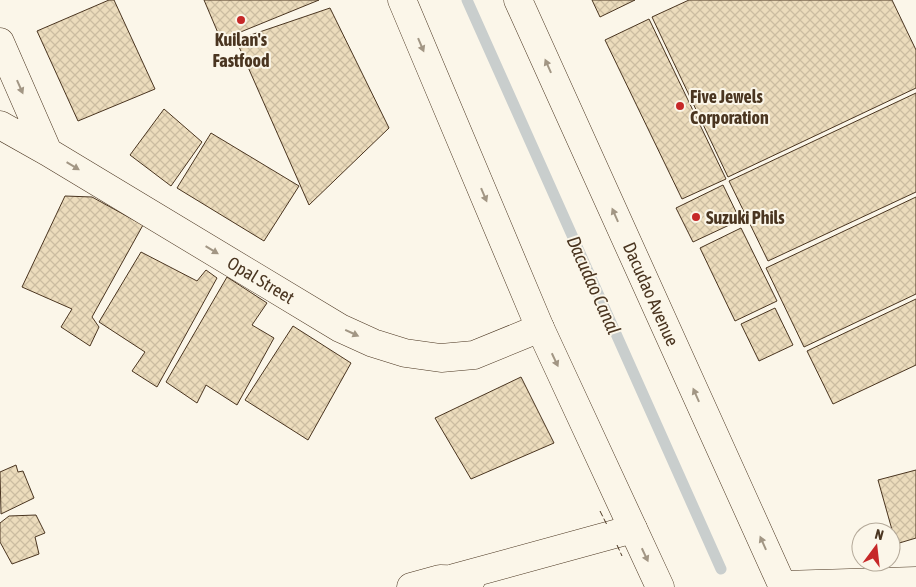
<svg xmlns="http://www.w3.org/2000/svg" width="916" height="587" font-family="'Asap Condensed',sans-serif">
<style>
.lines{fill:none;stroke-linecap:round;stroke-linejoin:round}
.stream{stroke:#c9cecd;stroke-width:11}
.building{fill:url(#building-cross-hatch);stroke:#4a3520}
.minor-casing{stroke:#4a3520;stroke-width:29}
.major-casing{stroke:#4a3520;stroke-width:29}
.minor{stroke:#fbf6e9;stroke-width:28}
.major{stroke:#fbf6e9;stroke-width:28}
.fence{stroke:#4a3520;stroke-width:1;stroke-dasharray:6 2.5;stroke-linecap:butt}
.oneway{fill:#a29684}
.poi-dot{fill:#c62828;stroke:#fbf6e9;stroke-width:2}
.labels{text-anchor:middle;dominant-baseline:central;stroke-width:4;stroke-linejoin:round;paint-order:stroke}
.poi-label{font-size:18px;font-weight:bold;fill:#4a3520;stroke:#fbf6e9;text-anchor:start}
.street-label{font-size:18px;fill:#4a3520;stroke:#fbf6e9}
.water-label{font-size:19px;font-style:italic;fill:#4a3520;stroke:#fbf6e9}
</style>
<defs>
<pattern id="building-cross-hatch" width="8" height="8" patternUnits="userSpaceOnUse" patternTransform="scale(1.25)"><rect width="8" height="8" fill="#ecdcbc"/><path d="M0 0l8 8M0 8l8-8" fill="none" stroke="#ccbda1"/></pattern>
</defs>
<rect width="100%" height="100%" fill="#fbf6e9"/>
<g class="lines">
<path class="stream" d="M 467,0 L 721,569"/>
</g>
<path class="building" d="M 109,0 L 114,0 L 155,89 L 78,121 L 37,31 Z
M 204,0 L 319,0 L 221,40 Z
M 592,0 L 635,0 L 600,17 Z
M 689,0 L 892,0 L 916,50 L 916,88 L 728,177 L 652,17 Z
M 330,8 L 389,128 L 309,205 L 236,40 Z
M 649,19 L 726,179 L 682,199 L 605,40 Z
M 916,93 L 916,192 L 768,261 L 729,181 Z
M 164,109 L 202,142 L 171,186 L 130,155 Z
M 211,133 L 299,186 L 264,241 L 177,188 Z
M 723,185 L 740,220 L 693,242 L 676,208 Z
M 65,196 L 92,197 L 143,225 L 92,317 L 99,327 L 90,346 L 61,327 L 72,309 L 22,287 Z
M 916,197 L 916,294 L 804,347 L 766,268 Z
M 741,228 L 777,301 L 735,321 L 700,248 Z
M 141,252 L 197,281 L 206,270 L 217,278 L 157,387 L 132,371 L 145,352 L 99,322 Z
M 227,277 L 267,303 L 252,325 L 274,338 L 237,405 L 206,385 L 197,403 L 166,382 Z
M 916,299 L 916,365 L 833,404 L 807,351 Z
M 775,308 L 793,345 L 759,361 L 741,324 Z
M 293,326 L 351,363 L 308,440 L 245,400 Z
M 521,377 L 554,443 L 471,479 L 435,418 Z
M 16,465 L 18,472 L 23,471 L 34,498 L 1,514 L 0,472 Z
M 916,470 L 916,538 L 896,544 L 878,480 Z
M 36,515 L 45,533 L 35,537 L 39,554 L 12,564 L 0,542 L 0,523 L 9,516 Z"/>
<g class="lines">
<g class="minor-casing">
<path id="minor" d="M 0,42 L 48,152
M 0,125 L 48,152 L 340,328 L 373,343 L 405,353 L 441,358 L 474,355 L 540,328
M 454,578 L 633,529
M 783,585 L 916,581
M 411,587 L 440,579 L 471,580"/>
</g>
<g class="major-casing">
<path id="major" d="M 402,0 L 540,328 L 660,587
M 518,0 L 783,587"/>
</g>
<use href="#minor" class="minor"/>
<use href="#major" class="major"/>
<path class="fence" d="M 600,511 L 607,525
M 617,545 L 622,556"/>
</g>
<defs><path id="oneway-solid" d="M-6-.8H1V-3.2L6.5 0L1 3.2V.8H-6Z" transform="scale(1.25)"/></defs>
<g class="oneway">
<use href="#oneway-solid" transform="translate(421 45) rotate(67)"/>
<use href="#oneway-solid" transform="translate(548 66) rotate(-114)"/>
<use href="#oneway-solid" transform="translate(20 87) rotate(66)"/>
<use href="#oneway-solid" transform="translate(73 166) rotate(31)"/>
<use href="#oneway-solid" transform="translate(484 195) rotate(67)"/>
<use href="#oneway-solid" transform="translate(615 215) rotate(-114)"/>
<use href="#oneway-solid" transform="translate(212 250) rotate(31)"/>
<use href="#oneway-solid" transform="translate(352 333) rotate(25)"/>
<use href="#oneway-solid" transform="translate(555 360) rotate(65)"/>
<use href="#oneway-solid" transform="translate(696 395) rotate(-114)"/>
<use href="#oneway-solid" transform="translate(763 543) rotate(-114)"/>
<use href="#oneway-solid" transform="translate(645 555) rotate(65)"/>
</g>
<g class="poi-dot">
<circle cx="241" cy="20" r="5"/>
<circle cx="680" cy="106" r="5"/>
<circle cx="696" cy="217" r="5"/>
</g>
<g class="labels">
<g class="poi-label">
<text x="241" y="39" text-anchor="middle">Kuilan's<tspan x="241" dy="21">Fastfood</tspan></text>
<text x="690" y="96">Five Jewels<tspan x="690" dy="21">Corporation</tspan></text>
<text x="706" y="217">Suzuki Phils</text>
</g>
<g class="street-label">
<text transform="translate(261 280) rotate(31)">Opal Street</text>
<text transform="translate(651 294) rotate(66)">Dacudao Avenue</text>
</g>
<g class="water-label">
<text transform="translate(594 285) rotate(66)">Dacudao Canal</text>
</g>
</g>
<g transform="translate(876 547) rotate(15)"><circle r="24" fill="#fbf6e9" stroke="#b4a999"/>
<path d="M0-4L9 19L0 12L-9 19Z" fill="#c62828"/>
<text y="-8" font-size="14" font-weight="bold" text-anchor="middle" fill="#4a3520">N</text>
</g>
</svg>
